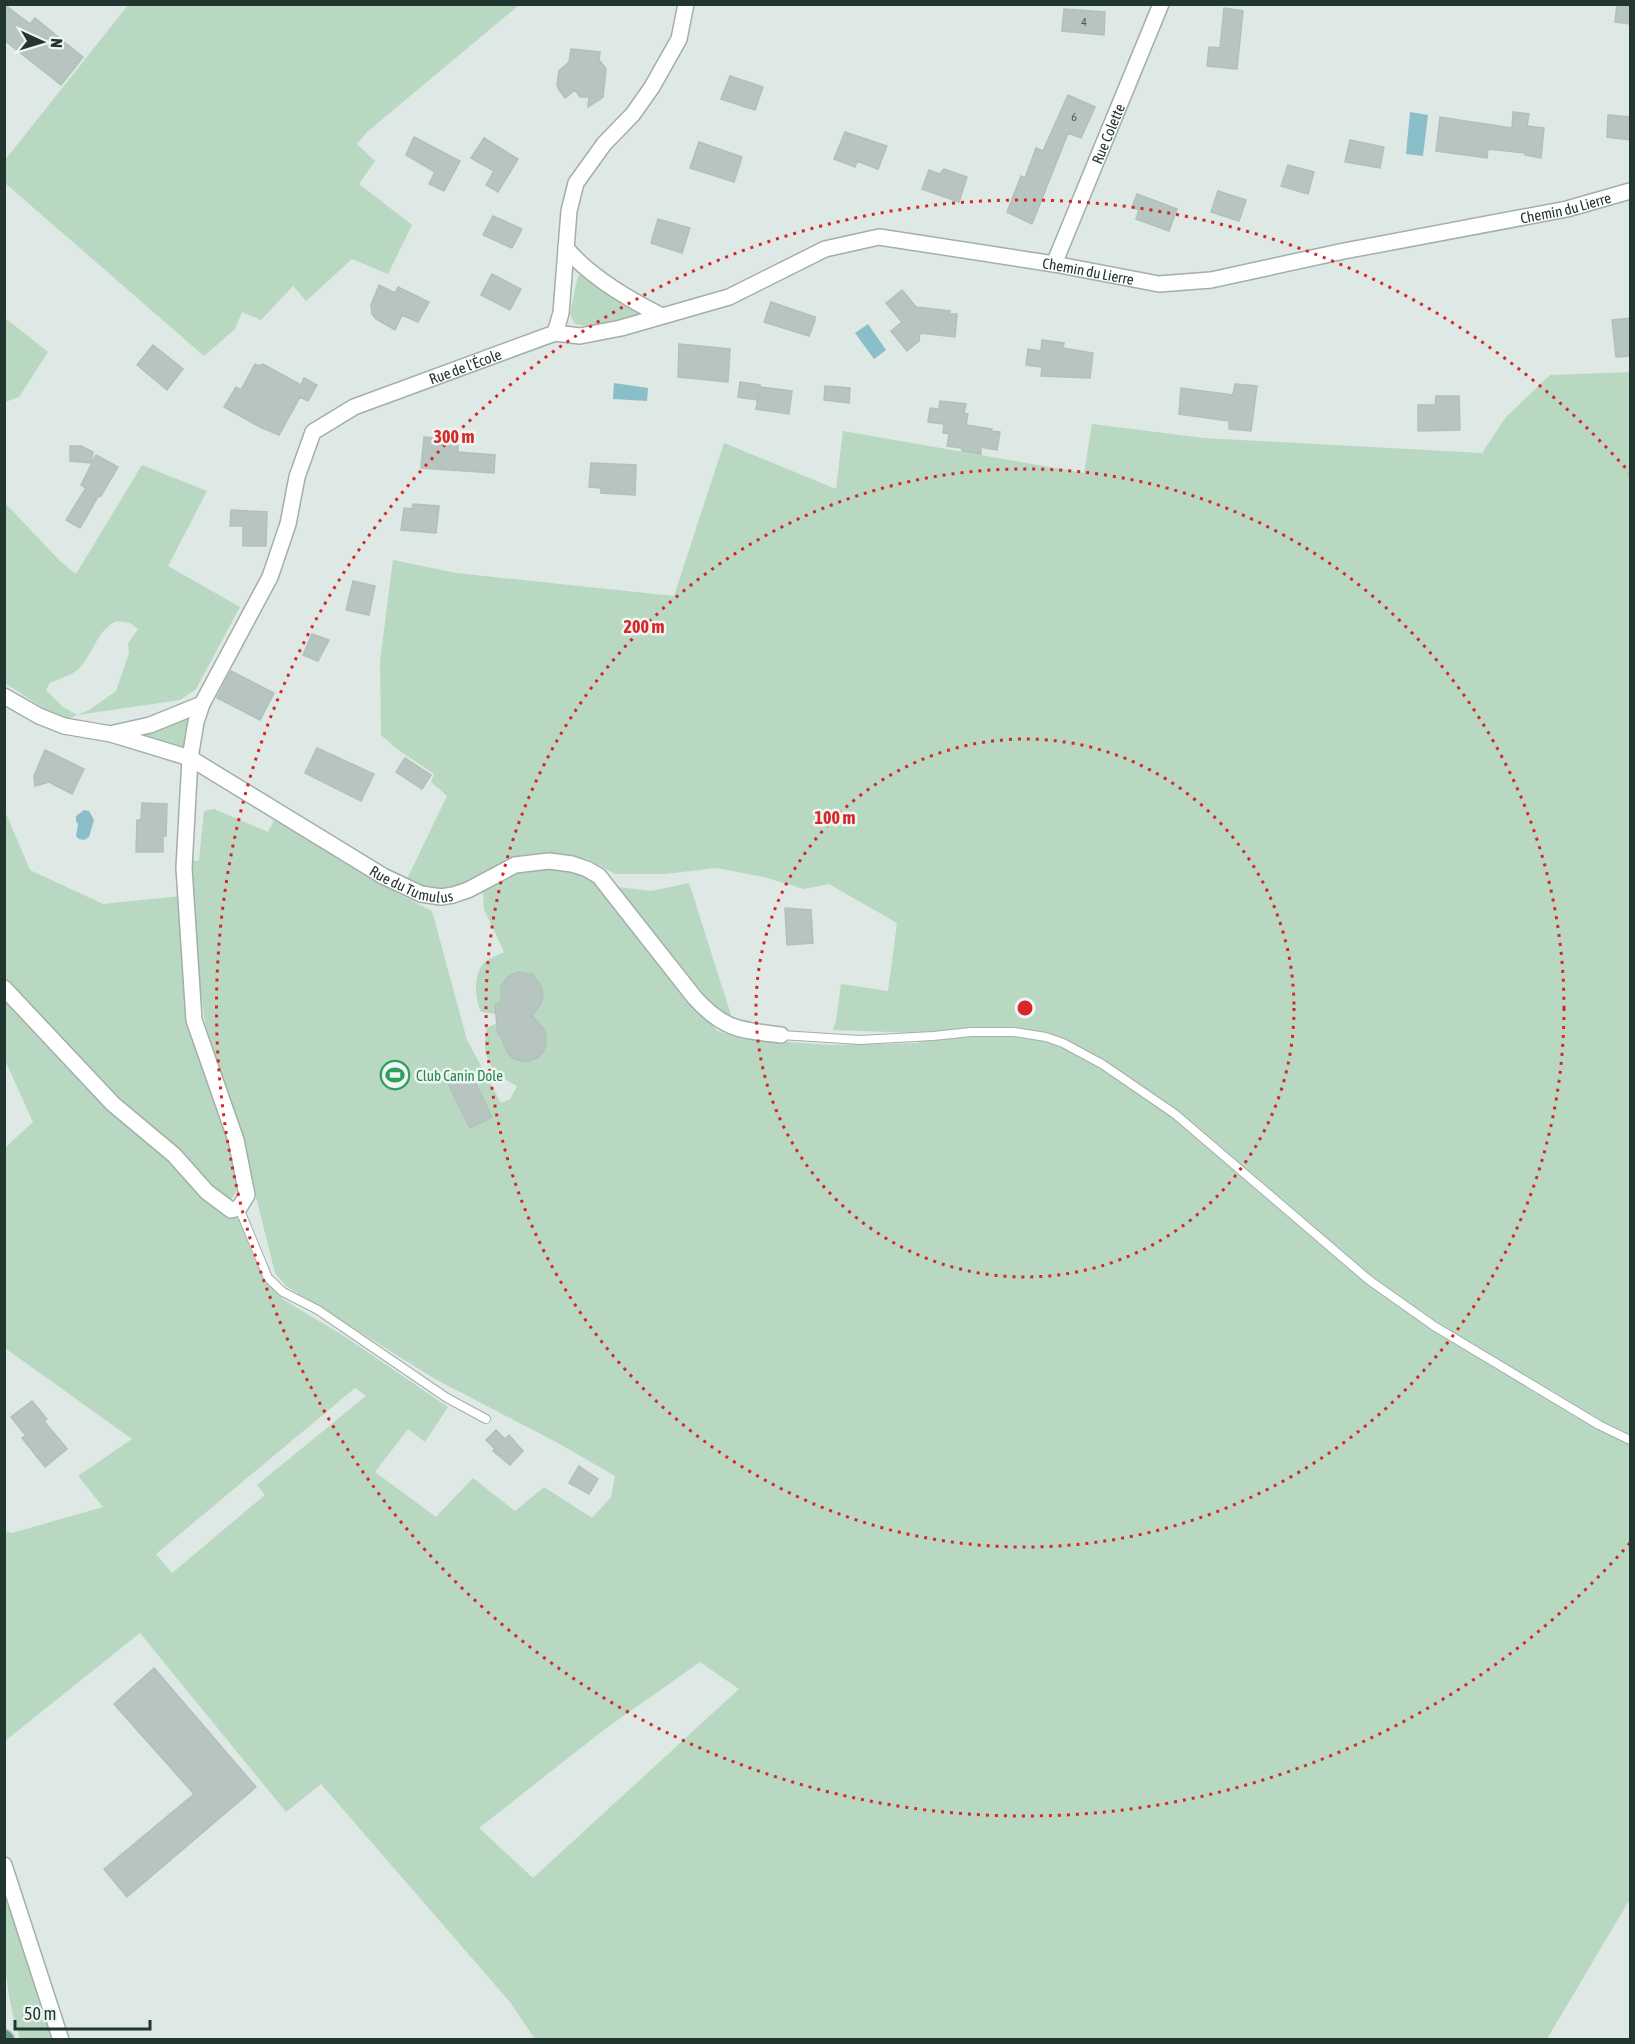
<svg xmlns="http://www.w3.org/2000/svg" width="1635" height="2044" font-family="'Asap Condensed',sans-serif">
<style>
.green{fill:#b9d8c1;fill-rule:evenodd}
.water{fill:#8abfc9}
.building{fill:#b7c5c0;stroke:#b1c1ba;stroke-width:1.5}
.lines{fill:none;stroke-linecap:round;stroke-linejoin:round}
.service-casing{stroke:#a2afaa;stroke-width:10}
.minor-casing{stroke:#a2afaa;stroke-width:18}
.primary-casing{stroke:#bcc3c1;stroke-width:21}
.service{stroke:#fff;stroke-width:8}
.minor{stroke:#fff;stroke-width:15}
.primary{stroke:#679a8d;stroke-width:18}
.ring{fill:none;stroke:#d62828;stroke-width:3;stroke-dasharray:3 6}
.labels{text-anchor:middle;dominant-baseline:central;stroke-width:5;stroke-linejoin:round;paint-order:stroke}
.number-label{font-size:12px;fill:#465a54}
.street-label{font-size:15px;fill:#213630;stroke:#eef5f2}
.leisure-label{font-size:15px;fill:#27864d;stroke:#eef5f2;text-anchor:start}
.centre{fill:#d62828;stroke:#eef5f2;stroke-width:3}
.ring-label{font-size:18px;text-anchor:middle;font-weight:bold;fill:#d62828;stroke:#eef5f2;stroke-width:5;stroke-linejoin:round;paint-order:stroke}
</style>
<rect width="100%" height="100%" fill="#dee8e4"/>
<path class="green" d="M 129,4 L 519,4 L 519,5 L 367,132 L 357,144 L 375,161 L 359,184 L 412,225 L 388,274 L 352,259 L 306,301 L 293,286 L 261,320 L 242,312 L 235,329 L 204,356 L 5,183 L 5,160 Z
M 580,274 L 589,278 L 641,311 L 640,317 C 619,323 596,329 575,324 L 570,314 L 577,280 Z
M 5,318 L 48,352 L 19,397 L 5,402 Z
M 1630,372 L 1630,1899 L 1547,2039 L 535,2039 L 510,2002 L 321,1784 L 286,1812 L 140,1633 L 5,1741 L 5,1531 L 12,1533 L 103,1507 L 78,1476 L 132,1439 L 5,1348 L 5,1148 L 33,1122 L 5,1060 L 4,809 L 30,870 L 103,904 L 181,896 L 187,999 L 233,1152 L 239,1187 L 223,1212 L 238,1219 L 262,1277 L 284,1300 L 344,1336 L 448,1407 L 425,1442 L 408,1429 L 375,1472 L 436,1517 L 473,1478 L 515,1511 L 544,1487 L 592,1518 L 611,1497 L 615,1476 L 558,1443 L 435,1379 L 286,1286 L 275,1273 L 250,1173 L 205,1023 L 190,910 L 191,860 L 199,861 L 204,811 L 214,809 L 268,832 L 274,820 L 399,894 L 432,911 L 467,1040 L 501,1103 L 510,1099 L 517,1086 C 491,1073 480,1057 487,1028 L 497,1023 L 496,1014 L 481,1012 C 475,999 473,976 483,964 C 487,959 498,955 504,952 L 484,909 L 483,890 L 520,870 L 537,868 L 570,870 L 595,881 L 614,901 L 717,1031 L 745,1039 L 832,1045 L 919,1043 L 919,1033 L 833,1030 L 836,1021 L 841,984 L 888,991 L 897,923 L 829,884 L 804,889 L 764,877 L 716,868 L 665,874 L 615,874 L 588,859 L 533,855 L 517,858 L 469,885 L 444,890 L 427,890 L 405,883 L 447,796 L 431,782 L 434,774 L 397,749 L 381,735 L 380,661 L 393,560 L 456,573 L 674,596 L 724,443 L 836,489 L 843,431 L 1084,473 L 1092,424 L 1204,438 L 1482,453 L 1506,417 L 1550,375 ZM 355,1388 L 366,1396 L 257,1485 L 265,1495 L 172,1573 L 156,1554 ZM 700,1662 L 739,1689 L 533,1878 L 479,1828 L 605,1729 Z
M 142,465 L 207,491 L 168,566 L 240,607 L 196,689 L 180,700 L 77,715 L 68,719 L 46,710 L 5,683 L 5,503 L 60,561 L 76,574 ZM 117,621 L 130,623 L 138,629 L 128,643 L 129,653 L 116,691 L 89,710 L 77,715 L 63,707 L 46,690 L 50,683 C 58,679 69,676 76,671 C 93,657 96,629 117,621 Z
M 190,715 L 185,751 L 140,735 Z
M 689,883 L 732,1018 C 687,993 649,929 618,887 L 651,891 Z
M 4,1894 L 5,1894 L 53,2039 L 20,2039 C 3,1988 4,1947 4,1894 Z"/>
<path class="water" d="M 1410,112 L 1428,115 L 1423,156 L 1406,154 Z
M 868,324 L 886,350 L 874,359 L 855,333 Z
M 614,383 L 648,388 L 647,401 L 613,399 Z
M 84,810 L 89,811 L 94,820 L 89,837 L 84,840 L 79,839 L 76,836 L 78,824 L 76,821 L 76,816 Z"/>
<path class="building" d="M 4,4 L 30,24 L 35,18 L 83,57 L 61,85 L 4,40 Z
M 1617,4 L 1630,4 L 1630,24 L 1615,22 Z
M 1224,8 L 1243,11 L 1237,69 L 1207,66 L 1209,47 L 1220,48 Z
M 1064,9 L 1105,12 L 1104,35 L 1062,31 Z
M 571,49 L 600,52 L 599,60 L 606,69 L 603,97 L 588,107 L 589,97 L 580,97 L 575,90 L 565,98 L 559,90 L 557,85 L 559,71 L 569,62 Z
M 730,76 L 763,87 L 755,110 L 721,99 Z
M 1068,95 L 1095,107 L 1081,138 L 1068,133 L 1032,224 L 1007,212 L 1021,176 L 1025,178 L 1036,148 L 1043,151 Z
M 1513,112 L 1529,114 L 1527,126 L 1544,128 L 1541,158 L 1525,155 L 1525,153 L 1488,149 L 1487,158 L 1436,151 L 1440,117 L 1512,128 Z
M 1608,115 L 1630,117 L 1630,140 L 1607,137 Z
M 845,132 L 887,146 L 878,169 L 857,161 L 855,167 L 834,159 Z
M 414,137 L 460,161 L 444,191 L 429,184 L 435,172 L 406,155 Z
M 484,138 L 518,159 L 498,192 L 486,185 L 494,171 L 471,158 Z
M 1350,140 L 1384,147 L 1380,168 L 1345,162 Z
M 699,142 L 742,157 L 734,182 L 690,168 Z
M 1288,165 L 1314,172 L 1308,194 L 1281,186 Z
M 944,169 L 967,177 L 959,202 L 922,189 L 929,170 L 940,174 Z
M 1218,191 L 1246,200 L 1239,221 L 1211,212 Z
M 1137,194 L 1177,209 L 1169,231 L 1136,219 L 1139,210 L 1132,207 Z
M 493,216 L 522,229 L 512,248 L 483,235 Z
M 658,219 L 690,228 L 682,253 L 651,243 Z
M 492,274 L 521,289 L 510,310 L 481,295 Z
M 379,285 L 395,293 L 398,287 L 429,302 L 418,322 L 402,315 L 395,330 L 376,319 L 372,314 L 371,305 Z
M 902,290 L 916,307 L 950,311 L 950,314 L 957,314 L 955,337 L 920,333 L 919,341 L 907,351 L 891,331 L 902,322 L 886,303 Z
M 771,302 L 815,317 L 815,320 L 809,336 L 764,322 Z
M 1630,318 L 1630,356 L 1616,357 L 1612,320 Z
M 1042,340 L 1064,343 L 1063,348 L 1093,353 L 1090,378 L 1041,376 L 1042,367 L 1026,365 L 1028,349 L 1041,351 Z
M 679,344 L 730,349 L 728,382 L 678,377 Z
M 153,345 L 183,369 L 167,390 L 137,365 Z
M 255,364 L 259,366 L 263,364 L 301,385 L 304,378 L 317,385 L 308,401 L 300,397 L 279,435 L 260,427 L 224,407 L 236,387 L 241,390 Z
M 740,382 L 760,385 L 760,387 L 792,391 L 789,414 L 756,409 L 759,392 L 757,400 L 738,397 Z
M 1235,384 L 1257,386 L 1251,431 L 1229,429 L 1229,421 L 1179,414 L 1181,388 L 1233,395 Z
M 825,386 L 850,388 L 849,403 L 824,400 Z
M 1436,396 L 1459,396 L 1460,430 L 1418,431 L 1418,405 L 1435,405 Z
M 940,401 L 966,404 L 964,413 L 968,414 L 966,425 L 992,429 L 991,431 L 1000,432 L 997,450 L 981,447 L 981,454 L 962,451 L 962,448 L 947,446 L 949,434 L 943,433 L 944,424 L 928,422 L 930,408 L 939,409 Z
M 424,437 L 458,440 L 458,452 L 495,455 L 494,473 L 421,468 Z
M 70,446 L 81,446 L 93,452 L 91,463 L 70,461 Z
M 96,455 L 118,467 L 101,496 L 99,495 L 80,528 L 66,520 L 86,488 L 81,485 Z
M 591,463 L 636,465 L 635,495 L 601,493 L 601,488 L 589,487 Z
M 413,504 L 439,506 L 436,533 L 401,530 L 404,508 L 412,509 Z
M 231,510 L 267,512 L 266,546 L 243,546 L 243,526 L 230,526 Z
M 353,581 L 375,586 L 369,615 L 346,610 Z
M 312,634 L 329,640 L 318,661 L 303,655 Z
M 231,671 L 274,693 L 260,720 L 217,698 Z
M 317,748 L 374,774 L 361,801 L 305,773 Z
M 45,750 L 84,769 L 72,794 L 49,782 L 35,786 L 34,776 Z
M 405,758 L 431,775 L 422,789 L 396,772 Z
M 142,803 L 167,804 L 166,836 L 163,836 L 163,852 L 136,852 L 137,820 L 141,820 Z
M 785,908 L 811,910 L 813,943 L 787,945 Z
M 518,972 L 533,975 L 542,988 L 543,995 L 541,1003 L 532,1016 L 543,1028 L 546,1035 L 546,1044 L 543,1052 L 537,1058 L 529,1061 L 520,1061 L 513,1058 L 507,1052 L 500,1035 L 498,1035 L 495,1005 L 501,1002 L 501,986 L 510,975 Z
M 470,1072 L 492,1117 L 470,1128 L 448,1083 Z
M 32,1401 L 47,1419 L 44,1421 L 67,1449 L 45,1467 L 22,1438 L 26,1436 L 11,1417 Z
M 496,1430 L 505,1439 L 509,1435 L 523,1451 L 510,1465 L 493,1451 L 495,1449 L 486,1440 Z
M 579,1466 L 598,1479 L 589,1494 L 569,1483 Z
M 154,1668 L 256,1787 L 127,1897 L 104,1869 L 194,1794 L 114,1704 Z"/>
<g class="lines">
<g class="service-casing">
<path id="service" d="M 781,1035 L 860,1040 L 933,1036 L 971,1032 L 1014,1032 L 1046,1037 L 1063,1043 L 1102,1064 L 1175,1114 L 1369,1280 L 1434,1326 L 1599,1425 L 1630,1440
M 239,1208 L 268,1278 L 283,1292 L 318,1310 L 447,1398 L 486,1419"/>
</g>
<g class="minor-casing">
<g id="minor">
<path d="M 566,248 C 590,277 628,299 662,316"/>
<path id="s1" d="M 1054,264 L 1161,4"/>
<path id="s2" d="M 555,333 L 580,336 L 621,328 L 729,297 L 825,249 L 879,237 L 1054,264 L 1159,284 L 1211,280 L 1344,251 L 1567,209 L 1630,191"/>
<path id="s3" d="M 4,696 L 39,716 L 64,726 L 111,734 L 190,758 L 383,876 L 421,894 L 441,897 L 453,895 L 468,890 L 515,865 L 549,861 L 572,864 L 587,869 L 599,876 L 606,885 L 695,998 C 724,1030 740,1030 781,1035"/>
<path d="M 114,733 L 150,725 L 202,704"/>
<path id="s4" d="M 4,988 L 113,1104 L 174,1155 L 207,1192 L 231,1210 L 239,1208 L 247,1195 L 236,1140 L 194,1020 L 184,868 L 190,758 L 196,722 L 202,704 L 270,577 L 288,524 L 297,477 L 313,432 L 354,407 L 555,333 L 561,313 L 569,211 L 576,183 L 604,144 L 633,114 L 652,87 L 679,39 L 686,4"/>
<path d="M 4,1865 L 61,2040"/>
</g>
</g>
<g class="primary-casing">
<path id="primary" d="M 4,2039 L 5,2040"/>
</g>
<use href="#service" class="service"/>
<use href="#minor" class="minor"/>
<use href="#primary" class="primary"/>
</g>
<g class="ring">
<circle cx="1025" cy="1008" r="269"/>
<circle cx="1025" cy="1008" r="539"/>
<path d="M1630 1543A808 808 0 1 1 1630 473"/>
</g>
<defs>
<g id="stadium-ring" transform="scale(1.5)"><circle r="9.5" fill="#eef5f2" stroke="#2e9e5b" stroke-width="1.5"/><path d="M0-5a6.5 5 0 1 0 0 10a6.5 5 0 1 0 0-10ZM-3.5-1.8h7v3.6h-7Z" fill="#2e9e5b"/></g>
</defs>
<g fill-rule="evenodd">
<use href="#stadium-ring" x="395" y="1075"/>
</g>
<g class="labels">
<g class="number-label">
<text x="1084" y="22">4</text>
<text x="1074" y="117">6</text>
</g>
<g class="street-label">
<text stroke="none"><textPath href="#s1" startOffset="141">Rue Colette</textPath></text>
<text stroke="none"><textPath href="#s2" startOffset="1040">Chemin du Lierre</textPath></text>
<text stroke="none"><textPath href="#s2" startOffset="554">Chemin du Lierre</textPath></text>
<text stroke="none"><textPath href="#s4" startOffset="1305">Rue de l'École</textPath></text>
<text stroke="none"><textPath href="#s3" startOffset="454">Rue du Tumulus</textPath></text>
</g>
<g class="leisure-label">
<text x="416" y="1075">Club Canin Dole</text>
</g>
</g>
<circle cx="1025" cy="1008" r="9" class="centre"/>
<g class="ring-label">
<text x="454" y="443">300 m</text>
<text x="644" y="633">200 m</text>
<text x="835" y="824">100 m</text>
</g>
<rect width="1635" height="2044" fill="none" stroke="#213630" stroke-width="12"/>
<g transform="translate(42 42) rotate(94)" stroke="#eef5f2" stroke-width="4.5" paint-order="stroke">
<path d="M0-4.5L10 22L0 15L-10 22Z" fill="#213630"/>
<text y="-9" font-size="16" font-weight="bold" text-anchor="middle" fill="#213630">N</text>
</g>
<path d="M15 2020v9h135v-9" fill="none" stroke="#213630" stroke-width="3"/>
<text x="24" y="2020" font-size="18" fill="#213630" stroke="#eef5f2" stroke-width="4.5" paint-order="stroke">50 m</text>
</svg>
